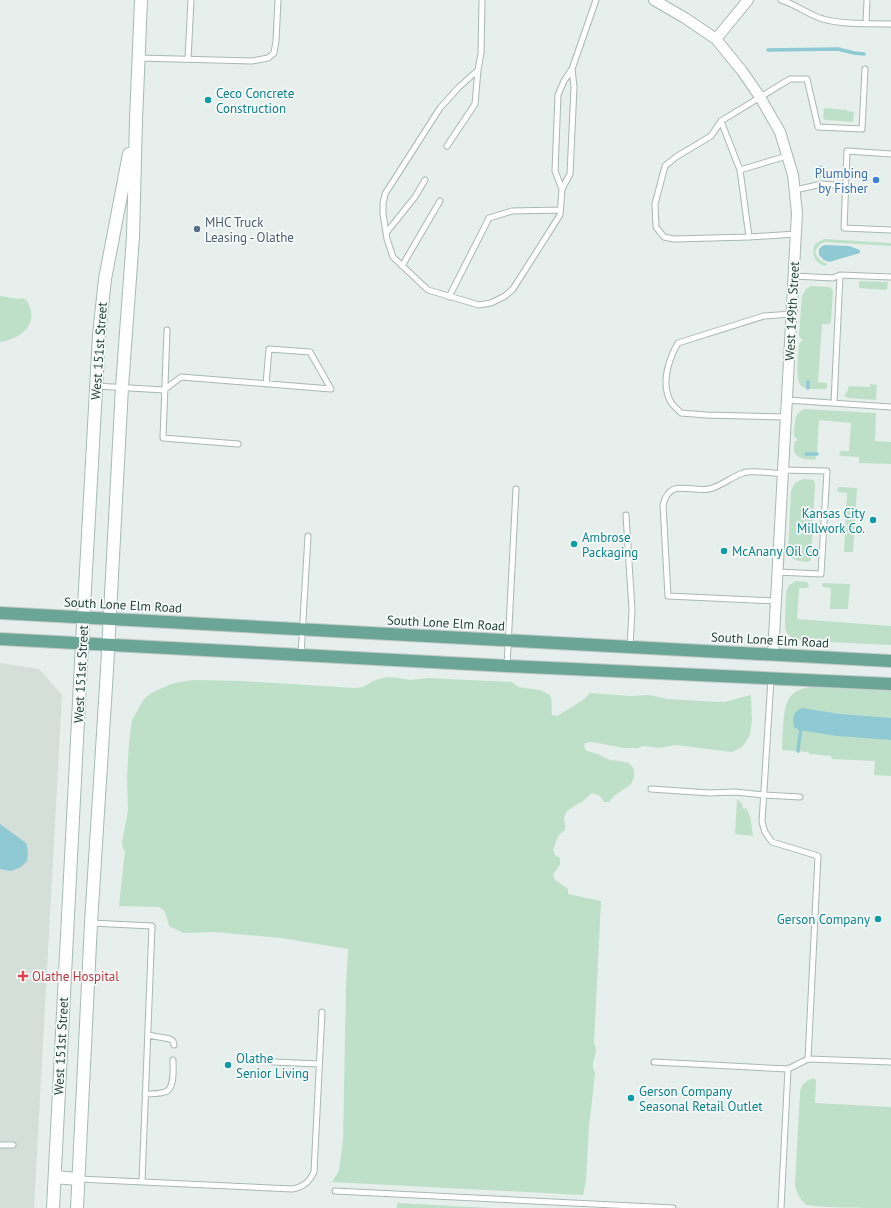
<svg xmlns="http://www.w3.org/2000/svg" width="891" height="1208" font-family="'PT Sans',sans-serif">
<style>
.built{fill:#d4dfda}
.green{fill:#bfe0c8}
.water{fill:#8ec9d4}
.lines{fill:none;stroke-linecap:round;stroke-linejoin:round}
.stream{stroke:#8ec9d4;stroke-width:3.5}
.lane-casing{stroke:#a8b8b2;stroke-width:7}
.street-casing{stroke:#a8b8b2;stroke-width:12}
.secondary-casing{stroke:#a4bbb3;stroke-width:14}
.primary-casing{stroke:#c2cac8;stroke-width:14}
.lane{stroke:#fff;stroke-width:5}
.street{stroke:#fff;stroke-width:10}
.secondary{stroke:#fff;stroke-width:12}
.primary{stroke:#6aa596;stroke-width:12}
.culture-dot{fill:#0f9aa8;stroke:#f7fbf9;stroke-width:1.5}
.shop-dot{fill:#3f7fe0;stroke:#f7fbf9;stroke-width:1.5}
.service-dot{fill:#5c6f8a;stroke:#f7fbf9;stroke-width:1.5}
.health-dot{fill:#e0444e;stroke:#f7fbf9;stroke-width:1.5}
.labels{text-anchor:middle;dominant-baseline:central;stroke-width:3.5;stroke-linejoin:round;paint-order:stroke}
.culture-label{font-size:13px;fill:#0d838f;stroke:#f7fbf9;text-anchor:start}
.shop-label{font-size:13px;fill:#366cbe;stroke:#f7fbf9;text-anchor:end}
.service-label{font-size:13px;fill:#4e5e75;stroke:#f7fbf9;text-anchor:start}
.street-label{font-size:13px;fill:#24423a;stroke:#f7fbf9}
.health-label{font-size:13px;fill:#be3a42;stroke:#f7fbf9;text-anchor:start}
</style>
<rect width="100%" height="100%" fill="#e6efeb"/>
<path class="built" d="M 0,663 L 39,669 L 62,695 L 34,1208 L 0,1208 Z"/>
<path class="green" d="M 824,108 L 847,110 L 847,111 L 854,112 L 853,122 L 825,120 L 823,118 Z
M 824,239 L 891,243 L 891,246 L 825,242 L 820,244 L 815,251 C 817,259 821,261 827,264 L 826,266 C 815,264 811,255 815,244 Z
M 859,281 L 888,282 L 887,290 L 859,288 Z
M 811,286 L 830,287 L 833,290 L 831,322 L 829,324 L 822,324 L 818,382 L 827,383 L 827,388 L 825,389 L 810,389 L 809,385 L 807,385 L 806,388 C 803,387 800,386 799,382 C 796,376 798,354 799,346 L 800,342 L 802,342 L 802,339 L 800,338 L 799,335 L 802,296 L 806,289 Z
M 0,296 L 19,299 L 23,298 C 27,300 29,304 30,308 C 37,328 16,340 0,342 Z
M 870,384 L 877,385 L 876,400 L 849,398 L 844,396 L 847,392 L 849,386 L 870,387 Z
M 804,409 L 876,413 L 875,441 L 891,442 L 891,464 L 859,463 L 859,457 L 841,456 L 839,453 L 841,451 L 849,451 L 851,423 L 819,420 L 817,453 L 805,453 L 805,455 L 815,455 L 816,459 L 814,460 C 802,459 790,458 795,441 L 797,441 L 797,438 L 795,438 L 794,436 C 795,425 793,414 804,409 Z
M 803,479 L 814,480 L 815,484 L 811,560 L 808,562 C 800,561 793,561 788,554 L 791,491 L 795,483 Z
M 839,487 L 857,488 L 853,552 L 844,552 L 847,493 L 838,492 L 837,489 Z
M 796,581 L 807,582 L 809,586 L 807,588 L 799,588 L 797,619 L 891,626 L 891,645 L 807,641 L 791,638 L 787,633 L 785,627 L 786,592 L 789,585 Z
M 823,583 L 850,584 L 848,609 L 830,609 L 831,588 L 823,587 L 822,585 Z
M 386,677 L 399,678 L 410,680 L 428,678 L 512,682 L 518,687 L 540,690 L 550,695 C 553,702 551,708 552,715 L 557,716 L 583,700 L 590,693 L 629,696 L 650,695 L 667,699 L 718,702 L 725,702 L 750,695 L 751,697 L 752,720 L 750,735 L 743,746 L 732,752 L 675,745 L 659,748 L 644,746 L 637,748 L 623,748 L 592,742 L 585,743 L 584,747 L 587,751 L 598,754 L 610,760 L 619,761 L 629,763 L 634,769 L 634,777 L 631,784 L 614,796 L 609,802 L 604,802 L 600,796 L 592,793 C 589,795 586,799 583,801 C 577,805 565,809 564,818 C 564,822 566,825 565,830 L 558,836 L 553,850 L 555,855 L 560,858 L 560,864 L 553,875 L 555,880 L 561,884 L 568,889 L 568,894 L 601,901 L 594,1043 C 595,1045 596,1047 596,1050 C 596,1058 590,1063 595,1073 L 591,1110 L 589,1125 L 586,1181 L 583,1195 L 332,1182 L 339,1171 L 343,1140 L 346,989 L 348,949 L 281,938 L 214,932 L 183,933 L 169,926 C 166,918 168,911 159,907 L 119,906 L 125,850 L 123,849 L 122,843 L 128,810 L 127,778 L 129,742 L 132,720 L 144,699 L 151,693 L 171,684 L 180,682 L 194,680 L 241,681 L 355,688 L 363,687 L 373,681 Z
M 810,687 L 891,691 L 891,776 L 874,775 L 875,761 L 832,759 L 831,756 L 810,754 L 808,752 L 782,750 C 783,738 782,706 790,697 C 794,691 803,688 810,687 Z
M 737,799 L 743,805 L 742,807 L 744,809 L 746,808 C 752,817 751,825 753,836 L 735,834 Z
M 814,1078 L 816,1081 L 815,1103 L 891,1107 L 891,1208 C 873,1208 820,1208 807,1205 C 800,1201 796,1191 795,1184 L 800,1093 C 801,1084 806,1080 814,1078 Z
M 397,1203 L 491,1208 L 397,1208 Z"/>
<path class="water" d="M 825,245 L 849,246 L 860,250 L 860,253 L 829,262 L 824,260 L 819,255 L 819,249 L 822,246 Z
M 802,708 L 840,714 L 891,718 L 891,740 L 837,736 L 799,730 L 794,727 C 792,718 793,712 802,708 Z
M 0,824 L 26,843 L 28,852 L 27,861 L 21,867 L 11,871 L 0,869 Z"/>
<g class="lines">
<path class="stream" d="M 768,50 L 838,49 L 854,53 L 864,54
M 816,173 L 821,175 L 821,167
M 808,388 L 808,382
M 806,454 L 817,454
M 798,751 L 799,741 L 801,730"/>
<g class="lane-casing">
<path id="lane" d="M 482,0 L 481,53 L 478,70 L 458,88 L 440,108 L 385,194 L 383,204 L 383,214 L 387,239 L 393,257 L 428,290 L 479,305 L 491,303 L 505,296 L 513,289 L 560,215 L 562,189 L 555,171 L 558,95 L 564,81 L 572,69 L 596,0
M 781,0 C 796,4 808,15 823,19 C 842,25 870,23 891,24
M 866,23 L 867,0
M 139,58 L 252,61 L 268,58 L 274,53 L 276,41 L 278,0
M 188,59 L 191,0
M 721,121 L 740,170 L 749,237
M 447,146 L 475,104 L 478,70
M 891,154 L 847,151 L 844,228 L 891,230
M 740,170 L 787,156
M 562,189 L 570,174 L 574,87 L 572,69
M 795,190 L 822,184 L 846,186
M 386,233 L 415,197 L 425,180
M 796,234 L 749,237 L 674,239 L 664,237 L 656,227 L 655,204 L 665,166 L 676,157 L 711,136 L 721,121 L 790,79 L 807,79 L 818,127 L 862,129 L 865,69
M 402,266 L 440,201
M 794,276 L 833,278 L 840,275 L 891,277
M 449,297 L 489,218 L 512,211 L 560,210
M 167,330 L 163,438 L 238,444
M 96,386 L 164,390 L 181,377 L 331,389 L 310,352 L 269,349 L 266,384
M 787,400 L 891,407
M 834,403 L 840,275
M 786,417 L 706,415 L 681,413 C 678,410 675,407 672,404 C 660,386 668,360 678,343 L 764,316 L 792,314
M 626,515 L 632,610 L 630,647
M 777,572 L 821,574 L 827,471 L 783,470
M 776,601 L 668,596 L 663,505 C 670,477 690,493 709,489 C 718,488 733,476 743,473 C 750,470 774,473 783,474
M 301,654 L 308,536
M 507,666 L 516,489
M 771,679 L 762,822 L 765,832 L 772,842 L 818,856 L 808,1059 L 891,1062
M 651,789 L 710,793 L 735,792 L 764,795 L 800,797
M 91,923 L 152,926 L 142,1182
M 148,1035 L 170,1039 L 173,1041 L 174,1045
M 273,1062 L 319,1064
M 654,1062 L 788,1069 L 808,1059
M 145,1094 C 152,1094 159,1094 165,1092 C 175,1089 173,1069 173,1060
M 0,1145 L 13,1145
M 79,1179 L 292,1189 C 304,1187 309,1182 314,1172 L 322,1012
M 335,1191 L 673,1208
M 781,1208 L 788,1069"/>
</g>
<g class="street-casing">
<path id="street" d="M 654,0 L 685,18 L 716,39 L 742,71 L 760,97 L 780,132 L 793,175 L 797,213 L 773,655
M 716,39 L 748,0"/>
</g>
<g class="secondary-casing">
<path id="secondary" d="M 55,1177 L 78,1179
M 53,1208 L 82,643 L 99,335 L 105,279 L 129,154
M 77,1208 L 91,923 L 107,670 L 122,387 L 133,237 L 136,120 L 141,0"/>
</g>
<g class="primary-casing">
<path id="primary" d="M 0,613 L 891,661
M 0,639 L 507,666 L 891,684"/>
</g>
<use href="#lane" class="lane"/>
<use href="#street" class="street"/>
<use href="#secondary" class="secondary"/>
<use href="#primary" class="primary"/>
</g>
<g class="culture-dot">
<circle cx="208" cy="100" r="4"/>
<circle cx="873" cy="520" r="4"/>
<circle cx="574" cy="544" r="4"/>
<circle cx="724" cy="551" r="4"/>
<circle cx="878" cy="919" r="4"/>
<circle cx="228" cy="1065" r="4"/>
<circle cx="631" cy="1098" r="4"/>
</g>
<circle class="shop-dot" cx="876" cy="180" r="4"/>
<circle class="service-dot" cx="197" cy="229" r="4"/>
<path class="health-dot" d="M21 970h4v4h4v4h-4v4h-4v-4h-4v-4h4z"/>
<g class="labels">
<g class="culture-label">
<text x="216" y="93">Ceco Concrete<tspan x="216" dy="15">Construction</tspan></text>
<text x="865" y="513" text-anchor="end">Kansas City<tspan x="865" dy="15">Millwork Co.</tspan></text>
<text x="582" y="537">Ambrose<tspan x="582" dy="15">Packaging</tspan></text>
<text x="732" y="551">McAnany Oil Co</text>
<text x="870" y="919" text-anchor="end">Gerson Company</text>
<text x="236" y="1058">Olathe<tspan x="236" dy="15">Senior Living</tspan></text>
<text x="639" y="1091">Gerson Company<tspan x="639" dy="15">Seasonal Retail Outlet</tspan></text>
</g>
<g class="shop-label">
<text x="868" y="173">Plumbing<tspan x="868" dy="15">by Fisher</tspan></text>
</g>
<g class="service-label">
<text x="205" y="222">MHC Truck<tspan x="205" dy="15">Leasing - Olathe</tspan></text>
</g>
<g class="street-label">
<text transform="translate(792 311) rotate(-87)">West 149th Street</text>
<text transform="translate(99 351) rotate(-86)">West 151st Street</text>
<text transform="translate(123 605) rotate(3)">South Lone Elm Road</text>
<text transform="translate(446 623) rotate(3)">South Lone Elm Road</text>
<text transform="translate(770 640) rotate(3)">South Lone Elm Road</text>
<text transform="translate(81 674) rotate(-87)">West 151st Street</text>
<text transform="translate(61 1046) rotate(-87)">West 151st Street</text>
</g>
<g class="health-label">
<text x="32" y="976">Olathe Hospital</text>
</g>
</g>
</svg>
